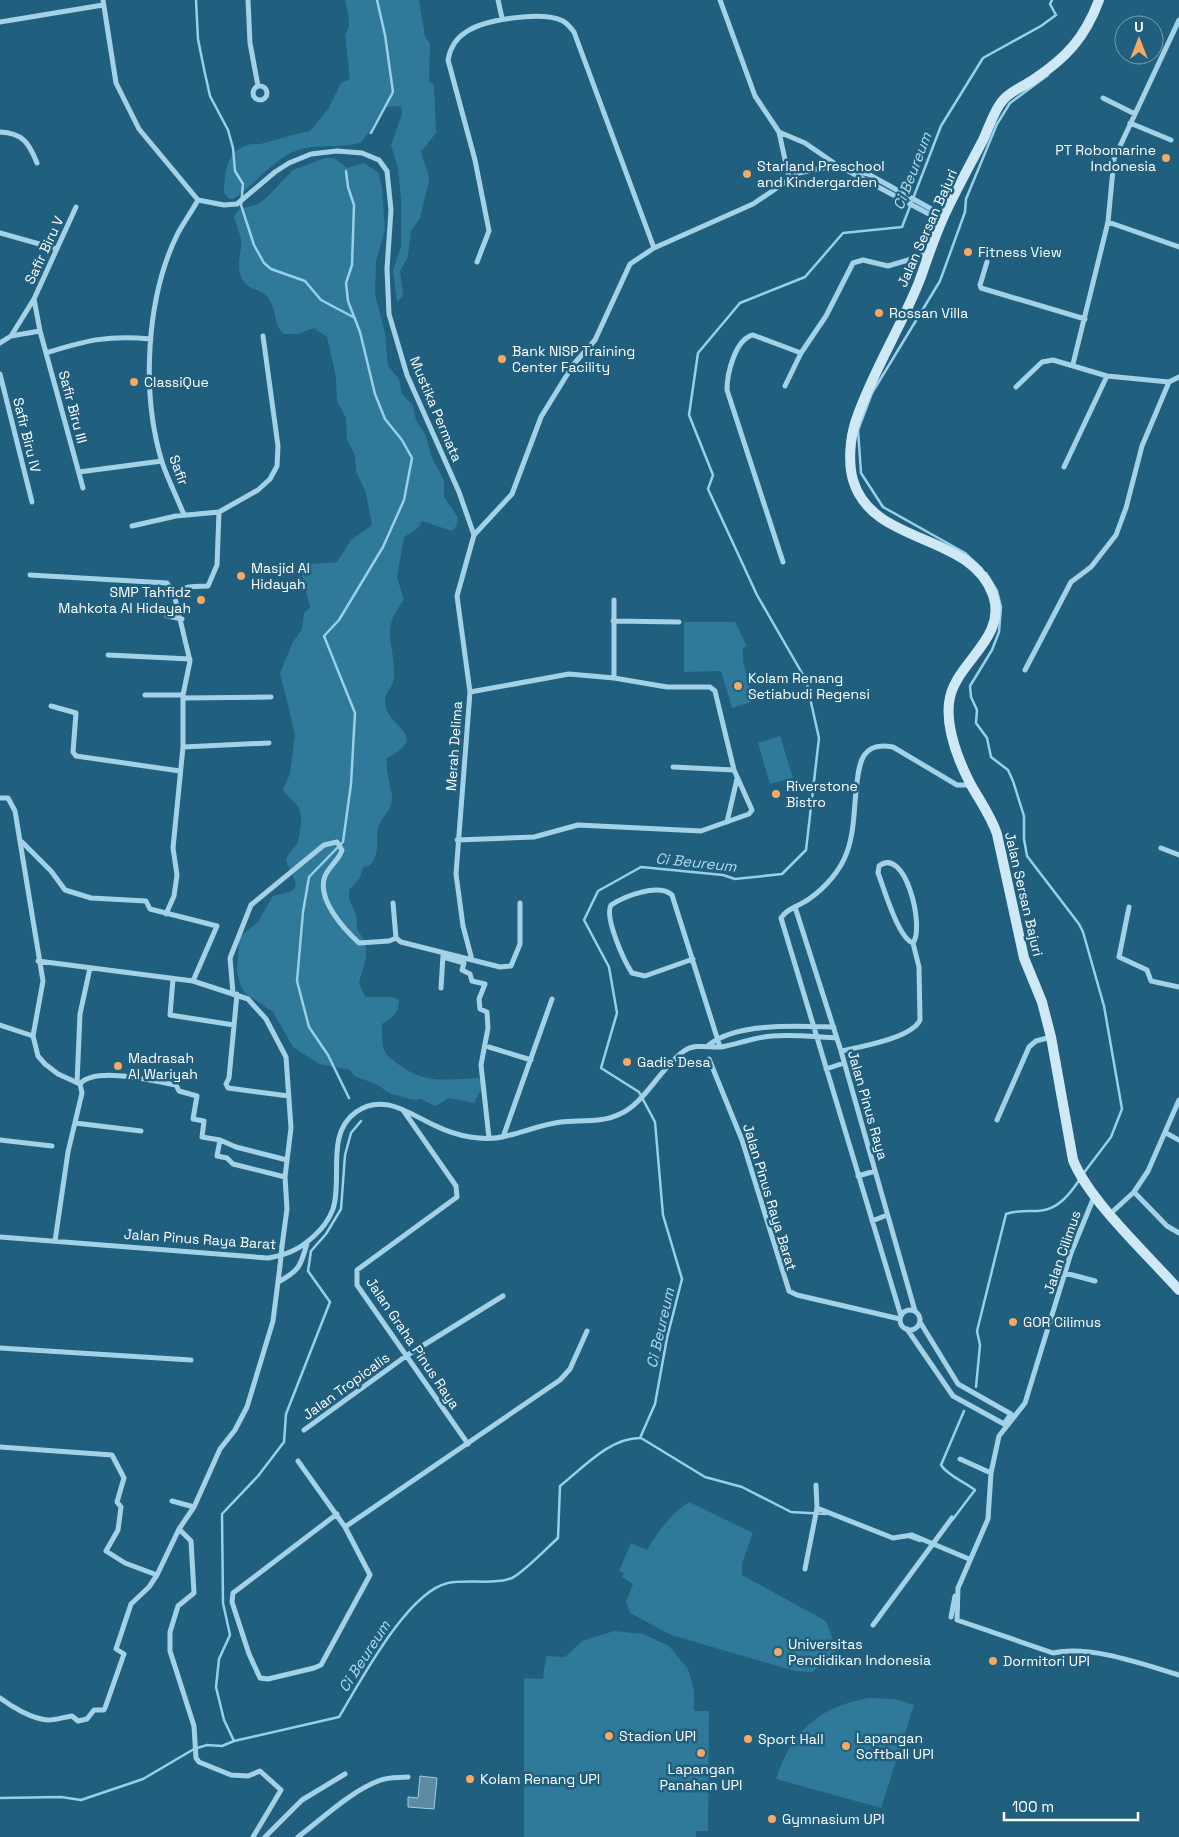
<svg xmlns="http://www.w3.org/2000/svg" width="1179" height="1837" font-family="'Space Grotesk',sans-serif">
<style>
.green{fill:#2f799a}
.water{fill:#5d8ba1;stroke:#97d0e9}
.lines{fill:none;stroke-linecap:round;stroke-linejoin:round}
.stream{stroke:#97d0e9;stroke-width:2.5}
.street{stroke:#a3d2e7;stroke-width:5}
.secondary{stroke:#cee8f6;stroke-width:10}
.street-bridge{stroke:#a3d2e7;stroke-width:5}
.poi-dot{fill:#f5a964;stroke:#205f7e;stroke-width:2}
.labels{text-anchor:middle;dominant-baseline:central;stroke-width:5;stroke-linejoin:round;paint-order:stroke}
.poi-label{font-size:14px;fill:#fff;stroke:#205f7e;text-anchor:start}
.street-label{font-size:14px;fill:#fff;stroke:#205f7e}
.water-label{font-size:15px;font-style:italic;fill:#afdbef;stroke:#205f7e}
</style>
<rect width="100%" height="100%" fill="#205f7e"/>
<path class="green" d="M 345,0 L 419,0 L 425,36 L 430,44 L 429,82 L 434,85 L 436,133 L 421,152 L 429,177 L 428,185 L 420,218 L 411,231 L 408,257 L 400,271 L 403,296 L 397,302 L 393,270 L 401,247 L 401,200 L 398,168 L 391,145 L 402,114 L 401,106 L 386,107 L 373,125 L 371,133 L 366,135 L 362,142 C 344,149 320,144 301,149 C 273,157 256,185 233,199 L 229,199 L 224,192 C 225,175 225,153 245,146 C 251,143 258,145 265,143 C 280,138 295,134 310,131 L 328,109 L 341,83 L 350,79 L 345,35 L 349,27 L 349,19 Z
M 325,158 L 334,158 L 347,168 L 363,163 L 378,172 L 382,188 L 385,230 L 376,261 L 375,294 L 385,333 L 388,366 L 399,379 L 402,394 L 413,405 L 416,420 L 425,434 L 432,458 L 444,480 L 444,497 L 458,517 L 457,525 L 452,531 L 422,521 L 418,528 L 404,537 L 397,577 L 404,600 C 379,631 395,641 394,677 C 394,686 384,693 385,702 C 386,728 432,735 387,758 C 385,772 391,783 392,797 C 393,810 381,817 378,828 C 375,843 381,852 370,865 L 363,867 L 360,878 L 349,890 L 349,899 L 356,914 L 357,929 L 366,943 L 366,959 L 359,982 L 365,997 L 391,997 L 399,1000 C 399,1014 392,1017 382,1024 C 382,1031 382,1040 383,1047 C 385,1055 392,1059 398,1064 C 425,1085 447,1079 479,1078 L 484,1084 L 474,1103 L 449,1098 L 435,1106 L 421,1099 L 413,1100 L 389,1093 L 376,1084 L 354,1076 L 350,1070 L 319,1064 L 293,1047 L 273,1012 L 246,994 L 241,987 L 237,972 L 239,940 L 244,933 L 257,923 L 273,896 C 306,890 296,884 286,861 C 288,851 296,847 298,842 C 300,830 304,818 298,807 C 294,800 286,796 283,789 L 290,774 L 295,734 L 280,673 L 293,642 L 302,629 L 304,613 L 310,607 L 302,575 L 304,567 L 311,564 L 337,562 L 351,540 L 372,525 L 366,493 L 356,471 L 355,455 L 347,440 L 346,418 L 337,401 L 336,377 L 327,337 L 314,328 L 298,334 L 283,334 C 273,323 277,311 269,299 C 263,289 251,291 244,282 C 234,269 242,254 241,240 C 240,233 236,224 234,217 L 238,210 L 258,204 L 265,199 L 293,170 Z
M 684,622 L 735,622 L 747,646 L 743,648 L 743,661 L 754,701 L 732,708 L 721,671 L 684,672 Z
M 780,736 L 793,778 L 770,784 L 758,743 Z
M 689,1502 L 753,1533 L 742,1563 L 742,1575 L 826,1621 L 837,1650 L 813,1672 L 795,1671 L 671,1635 L 630,1613 L 626,1602 L 633,1584 L 622,1577 L 624,1573 L 619,1571 L 631,1543 L 647,1550 C 658,1531 670,1515 689,1502 Z
M 614,1631 L 643,1634 L 669,1646 L 688,1669 L 694,1689 L 694,1711 L 709,1711 L 708,1831 L 696,1831 L 696,1837 L 524,1837 L 524,1678 L 543,1679 L 546,1656 L 565,1657 L 582,1641 Z
M 869,1698 L 895,1699 L 914,1705 L 881,1808 L 776,1779 C 792,1731 818,1707 869,1698 Z"/>
<path class="water" d="M 420,1776 L 437,1778 L 434,1809 L 408,1807 L 408,1797 L 418,1798 Z"/>
<g class="lines">
<path class="stream" d="M 196,0 L 198,39 L 204,69 L 210,96 L 228,130 L 233,148 L 235,171 L 243,184 L 241,205 L 254,245 L 264,263 L 271,269 L 305,281 L 321,300 L 355,318
M 371,133 L 393,92 L 385,35 L 377,0
M 346,171 L 348,187 L 354,205 L 352,265 L 346,283 L 348,301 L 360,332 L 375,394 L 385,419 L 402,440 L 412,458 L 404,500 L 383,547 L 339,620 L 324,636 L 355,713 L 351,784 L 343,842 L 309,877 L 303,912 L 297,981 L 309,1027 L 328,1055 L 349,1098
M 982,569 L 965,553 L 883,507 L 861,473 L 858,430 L 872,393 L 940,281 L 965,212 L 966,199 L 997,124 L 1010,103 L 1048,75
M 986,573 L 997,591 L 1001,607 L 999,632 L 992,650 L 970,686 L 971,697 L 977,710 L 976,723 L 987,738 L 991,757 L 1008,770 L 1013,781 L 1024,816 L 1024,839 L 1027,856 L 1079,924 L 1083,932 L 1104,1006 L 1122,1109 L 1111,1137 L 1083,1174
M 976,1387 L 980,1345 L 977,1331 L 1006,1214 C 1017,1210 1026,1211 1038,1211 C 1058,1210 1070,1194 1080,1179
M 641,1438 L 705,1477 L 742,1487 L 791,1512 L 826,1514
M 953,1519 L 975,1490 C 965,1482 948,1476 941,1465 L 964,1411
M 909,1537 L 920,1541
M 234,1741 L 339,1717 C 360,1682 407,1592 448,1583 C 467,1579 494,1585 512,1578 C 523,1573 548,1547 558,1538 L 560,1486 C 583,1468 609,1438 640,1438 L 655,1404 L 667,1338 L 682,1279 L 663,1215 L 655,1122 L 639,1092 L 601,1068 L 617,1013 L 609,967 L 584,920 L 598,891 L 641,867 L 723,875 L 735,879 L 782,874 L 806,850 L 819,738 L 806,680 L 757,595 L 708,489 L 713,475 L 689,415 L 698,353 L 740,303 L 805,277 L 843,233 L 902,227 L 941,126 L 983,58 L 1041,26 L 1056,15 L 1050,4 L 1052,0
M 0,1798 L 61,1797 L 81,1800 L 143,1779 L 194,1749 L 207,1745 L 222,1746 L 234,1741 L 224,1720 L 216,1687 L 219,1659 L 230,1635 L 223,1603 L 222,1514 L 258,1476 L 284,1442 L 286,1414 L 330,1302 L 308,1271 L 311,1251 L 326,1234 L 341,1209 L 345,1155 L 351,1133 L 361,1121"/>
<path class="street" d="M 103,0 L 116,83 L 139,129 L 198,200 L 224,205 L 237,204 L 275,172 L 289,163 L 311,154 L 337,151 L 362,153 L 379,160 L 387,171 L 391,210 L 387,269 L 389,314 L 407,375 L 459,492 L 474,535
M 248,0 L 250,43 L 258,86
M 498,0 L 502,18
M 720,0 L 755,96 L 779,132 L 789,178
M 0,22 L 103,5
M253 93a7 7 0 1 1 14 0a7 7 0 1 1-14 0Z
M 1103,98 L 1135,114
M 1130,123 L 1171,140
M 0,132 C 23,133 29,143 37,163
M 779,132 L 805,143 L 837,165 L 942,221
M 850,170 L 868,174 L 944,216
M 76,207 L 34,299 L 40,331 L 83,488
M 1108,222 L 1179,247
M 0,233 L 57,249
M 477,262 L 489,231 L 475,160 L 448,60 C 450,48 455,39 466,32 C 485,19 542,11 563,21 C 568,24 571,28 574,32 L 654,248
M 987,262 L 980,285 L 981,288 L 1085,319
M 11,336 L 40,331
M 0,343 L 11,336 L 34,299
M 46,353 C 87,340 108,335 151,339
M 1073,364 L 1108,222 L 1114,159 L 1179,20
M 0,374 L 32,502
M 785,386 L 801,353
M 1016,387 L 1042,362 L 1053,360 L 1107,376 L 1169,382 L 1179,377
M 1064,467 L 1107,376
M 79,472 L 162,461
M 184,515 C 177,497 168,480 162,462 C 141,393 146,297 178,233 C 184,222 192,211 198,200
M 132,526 L 176,516 L 219,512 L 258,490 L 270,479 L 277,466 L 278,446 L 263,336
M 783,562 L 727,390 C 727,374 735,339 753,335 L 801,353 L 826,316 L 853,263 L 863,260 L 888,266 L 928,254
M 30,575 L 167,583 L 174,594 L 190,661 L 183,695 L 183,747 L 173,848 L 177,875 L 174,896 L 166,914
M 174,594 C 184,585 196,587 208,586 L 217,565 L 219,512
M 614,600 L 614,678
M 167,616 L 182,619
M 613,621 L 679,622
M 108,655 L 190,659
M 1025,670 L 1071,582 L 1091,567 L 1116,535 L 1126,508 L 1142,446 L 1169,382
M 145,695 L 183,695
M 183,698 L 271,697
M 51,706 L 76,713 L 73,752 L 76,756 L 180,771
M 183,747 L 269,743
M 673,767 L 734,770
M 0,798 L 8,798 L 15,811 L 43,981 L 33,1036 L 38,1056 L 45,1064 L 58,1074 L 80,1084 L 82,1093 L 68,1152 L 55,1241
M 727,822 L 737,779
M 457,840 L 534,837 L 578,825 L 701,831 L 749,814 L 752,810 L 734,770 L 715,691 L 710,687 L 667,687 L 614,678 L 569,674 L 470,692
M 22,842 L 51,871 L 65,890 L 91,898 L 146,901 L 150,909 L 217,926 L 193,981 L 248,999 L 266,1019 L 286,1057 L 291,1128 L 285,1177 L 287,1209 L 282,1246
M 1161,848 L 1179,855
M 393,903 L 396,938 L 401,942 L 500,967 L 511,966 L 520,944 L 520,903
M 795,907 L 841,1051 L 915,1311
M 1129,907 L 1119,957 L 1147,970 L 1151,981 L 1179,987
M 443,957 L 464,963 L 462,970 L 470,974 L 472,981 L 485,984 L 479,999 L 480,1009 L 487,1012 L 488,1028 L 481,1065 L 489,1138
M 693,959 L 645,976 L 632,973 C 624,961 604,917 611,905 C 625,896 658,883 672,895 L 720,1047
M 472,960 L 463,926 L 456,874 L 470,692 L 457,596 L 474,535 L 512,494 L 541,417 L 573,365 L 595,340 L 630,264 L 654,248 L 753,204 L 799,173 L 837,165
M 38,961 L 193,981
M 173,979 L 170,1015 L 234,1025
M 441,988 L 443,956
M 233,993 L 230,958 L 251,905 L 324,845 L 337,842 L 342,850 C 339,860 330,865 325,876 C 316,899 344,929 359,943 L 389,941 L 396,938
M 237,994 L 229,1078 L 226,1084 L 228,1088 L 289,1096
M 0,1025 L 33,1036
M 709,1045 C 736,1022 800,1026 834,1027
M 489,1047 L 531,1060
M 841,1051 C 860,1047 912,1038 920,1020 L 919,967 L 913,943 C 898,938 884,888 878,873 L 879,866 C 905,845 925,927 913,943
M 709,1059 L 742,1140 L 789,1291 L 797,1295 L 900,1319
M 826,1069 L 844,1063
M 77,1083 L 80,1014 L 90,968
M 80,1084 C 95,1066 154,1081 176,1085 L 179,1091 L 197,1096 L 193,1119 L 204,1121 L 202,1137 L 220,1140 L 217,1156 L 227,1158 L 233,1164 L 285,1177
M 403,1110 L 456,1186 L 457,1197 L 357,1270 L 357,1285 L 468,1444
M 997,1120 L 1029,1047 L 1036,1041 L 1051,1037
M 75,1123 L 141,1131
M 1166,1133 L 1179,1140
M 503,1137 L 552,999
M 0,1140 L 52,1146
M 220,1140 L 236,1147 L 287,1160
M 858,1176 L 875,1171
M 1134,1192 L 1167,1226 L 1179,1233
M 1094,1197 L 1071,1253 L 1025,1403 L 999,1436 L 991,1473 L 988,1519 L 958,1588 L 957,1620 L 1053,1653 C 1091,1645 1142,1664 1179,1675
M 1110,1214 L 1134,1192 L 1148,1171 L 1179,1100
M 872,1221 L 887,1215
M 0,1237 L 268,1258 C 287,1255 300,1249 314,1236 C 323,1228 329,1220 333,1209 C 343,1179 325,1134 356,1112 C 384,1092 411,1115 436,1126 C 456,1136 484,1142 506,1136 C 524,1132 543,1124 561,1122 C 580,1120 602,1123 620,1114 C 645,1103 661,1067 684,1051 C 696,1043 708,1048 721,1047 C 738,1044 755,1037 772,1036 C 793,1034 816,1037 837,1038
M 1065,1273 L 1095,1281
M 278,1282 C 299,1271 301,1266 307,1243
M900 1320a10 10 0 1 1 20 0a10 10 0 1 1-20 0Z
M 901,1316 L 781,918 C 787,908 800,906 809,899 C 825,888 841,870 847,852 C 854,833 854,811 856,791 C 859,767 859,740 893,747 L 957,785 L 971,785
M 907,1329 L 953,1396 L 1004,1424 L 1011,1414 L 958,1384 L 920,1322
M 0,1348 L 191,1360
M 304,1430 L 406,1356 L 503,1296
M 0,1447 L 112,1455 L 124,1478 L 117,1502 L 121,1507 L 118,1530 L 106,1551 L 125,1563 L 157,1575
M 960,1459 L 991,1473
M 298,1461 L 345,1527 L 370,1575 L 321,1665 L 314,1668 L 268,1679 L 260,1678 L 249,1654 L 232,1602 L 233,1593 L 337,1514
M 172,1501 L 194,1507
M 817,1508 L 893,1538 L 912,1535 L 969,1559
M 345,1527 L 560,1380 L 570,1369 L 587,1331
M 179,1529 L 191,1541 L 194,1593 L 178,1606 L 170,1632 L 170,1651 L 194,1726 L 196,1758 L 199,1762 L 231,1775 L 248,1776 L 260,1771 L 281,1790 L 253,1837
M 805,1569 L 817,1508 L 816,1485
M 951,1617 L 955,1596
M 873,1625 L 952,1518
M 0,1698 C 12,1707 32,1719 48,1720 C 56,1720 64,1717 72,1716 L 78,1721 L 87,1719 L 94,1710 L 104,1710 L 105,1708 L 124,1654 L 116,1649 L 131,1604 L 149,1587 L 157,1575 L 179,1529 L 194,1507 L 220,1449 L 235,1430 L 247,1407 L 273,1321 L 280,1266
M 265,1837 L 302,1800 L 345,1774
M 298,1837 C 322,1819 352,1790 381,1780 C 389,1777 399,1778 408,1777"/>
<path class="secondary" d="M 1099,0 C 1085,38 1066,58 1033,80 C 1024,86 1011,91 1004,99 C 994,109 989,128 983,140 C 970,165 956,190 944,216 C 934,238 927,260 919,282 C 900,329 872,373 856,420 C 850,438 848,462 853,480 C 872,546 971,532 993,595 C 1008,640 953,663 949,703 C 946,729 959,762 971,785 C 980,801 991,816 997,834 L 1024,958 L 1042,1002 L 1051,1037 L 1073,1160 C 1090,1202 1148,1255 1179,1290"/>
<path class="street-bridge" d="M 280,1266 L 282,1246"/>
</g>
<g class="poi-dot">
<circle cx="1166" cy="158" r="5"/>
<circle cx="747" cy="174" r="5"/>
<circle cx="968" cy="252" r="5"/>
<circle cx="879" cy="313" r="5"/>
<circle cx="502" cy="359" r="5"/>
<circle cx="134" cy="382" r="5"/>
<circle cx="241" cy="576" r="5"/>
<circle cx="201" cy="600" r="5"/>
<circle cx="738" cy="686" r="5"/>
<circle cx="776" cy="794" r="5"/>
<circle cx="627" cy="1062" r="5"/>
<circle cx="118" cy="1066" r="5"/>
<circle cx="1013" cy="1322" r="5"/>
<circle cx="778" cy="1652" r="5"/>
<circle cx="993" cy="1661" r="5"/>
<circle cx="609" cy="1736" r="5"/>
<circle cx="748" cy="1739" r="5"/>
<circle cx="846" cy="1746" r="5"/>
<circle cx="701" cy="1753" r="5"/>
<circle cx="470" cy="1779" r="5"/>
<circle cx="772" cy="1819" r="5"/>
</g>
<g class="labels">
<g class="poi-label">
<text x="1156" y="150" text-anchor="end">PT Robomarine<tspan x="1156" dy="16">Indonesia</tspan></text>
<text x="757" y="166">Starland Preschool<tspan x="757" dy="16">and Kindergarden</tspan></text>
<text x="978" y="252">Fitness View</text>
<text x="889" y="313">Rossan Villa</text>
<text x="512" y="351">Bank NISP Training<tspan x="512" dy="16">Center Facility</tspan></text>
<text x="144" y="382">ClassiQue</text>
<text x="251" y="568">Masjid Al<tspan x="251" dy="16">Hidayah</tspan></text>
<text x="191" y="592" text-anchor="end">SMP Tahfidz<tspan x="191" dy="16">Mahkota Al Hidayah</tspan></text>
<text x="748" y="678">Kolam Renang<tspan x="748" dy="16">Setiabudi Regensi</tspan></text>
<text x="786" y="786">Riverstone<tspan x="786" dy="16">Bistro</tspan></text>
<text x="128" y="1058">Madrasah<tspan x="128" dy="16">Al Wariyah</tspan></text>
<text x="637" y="1062">Gadis Desa</text>
<text x="1023" y="1322">GOR Cilimus</text>
<text x="788" y="1644">Universitas<tspan x="788" dy="16">Pendidikan Indonesia</tspan></text>
<text x="1003" y="1661">Dormitori UPI</text>
<text x="619" y="1736">Stadion UPI</text>
<text x="856" y="1738">Lapangan<tspan x="856" dy="16">Softball UPI</tspan></text>
<text x="758" y="1739">Sport Hall</text>
<text x="701" y="1769" text-anchor="middle">Lapangan<tspan x="701" dy="16">Panahan UPI</tspan></text>
<text x="480" y="1779">Kolam Renang UPI</text>
<text x="782" y="1819">Gymnasium UPI</text>
</g>
<g class="street-label">
<text transform="translate(927 228) rotate(-66)">Jalan Sersan Bajuri</text>
<text transform="translate(44 250) rotate(-65)">Safir Biru V</text>
<text transform="translate(73 407) rotate(75)">Safir Biru III</text>
<text transform="translate(436 409) rotate(67)">Mustika Permata</text>
<text transform="translate(27 435) rotate(76)">Safir Biru IV</text>
<text transform="translate(179 470) rotate(70)">Safir</text>
<text transform="translate(454 746) rotate(-86)">Merah Delima</text>
<text transform="translate(1024 894) rotate(77)">Jalan Sersan Bajuri</text>
<text transform="translate(868 1105) rotate(74)">Jalan Pinus Raya</text>
<text transform="translate(770 1197) rotate(73)">Jalan Pinus Raya Barat</text>
<text transform="translate(200 1239) rotate(4)">Jalan Pinus Raya Barat</text>
<text transform="translate(1062 1252) rotate(-71)">Jalan Cilimus</text>
<text transform="translate(413 1343) rotate(56)">Jalan Graha Pinus Raya</text>
<text transform="translate(346 1386) rotate(-36)">Jalan Tropicalis</text>
</g>
<g class="water-label">
<text transform="translate(912 171) rotate(-69)">Ci Beureum</text>
<text transform="translate(696 862) rotate(6)">Ci Beureum</text>
<text transform="translate(660 1328) rotate(-77)">Ci Beureum</text>
<text transform="translate(364 1656) rotate(-57)">Ci Beureum</text>
</g>
</g>
<g transform="translate(1139 40)"><circle r="24" fill="#205f7e" stroke="#799fb2"/>
<path d="M0-4L9 19L0 12L-9 19Z" fill="#f5a964"/>
<text y="-8" font-size="14" font-weight="bold" text-anchor="middle" fill="#ffffff">U</text>
</g>
<path d="M1004 1812v8h134v-8" fill="none" stroke="#ffffff" stroke-width="2.5"/>
<text x="1012" y="1812" font-size="15" fill="#ffffff" stroke="#205f7e" stroke-width="4" paint-order="stroke">100 m</text>
</svg>
